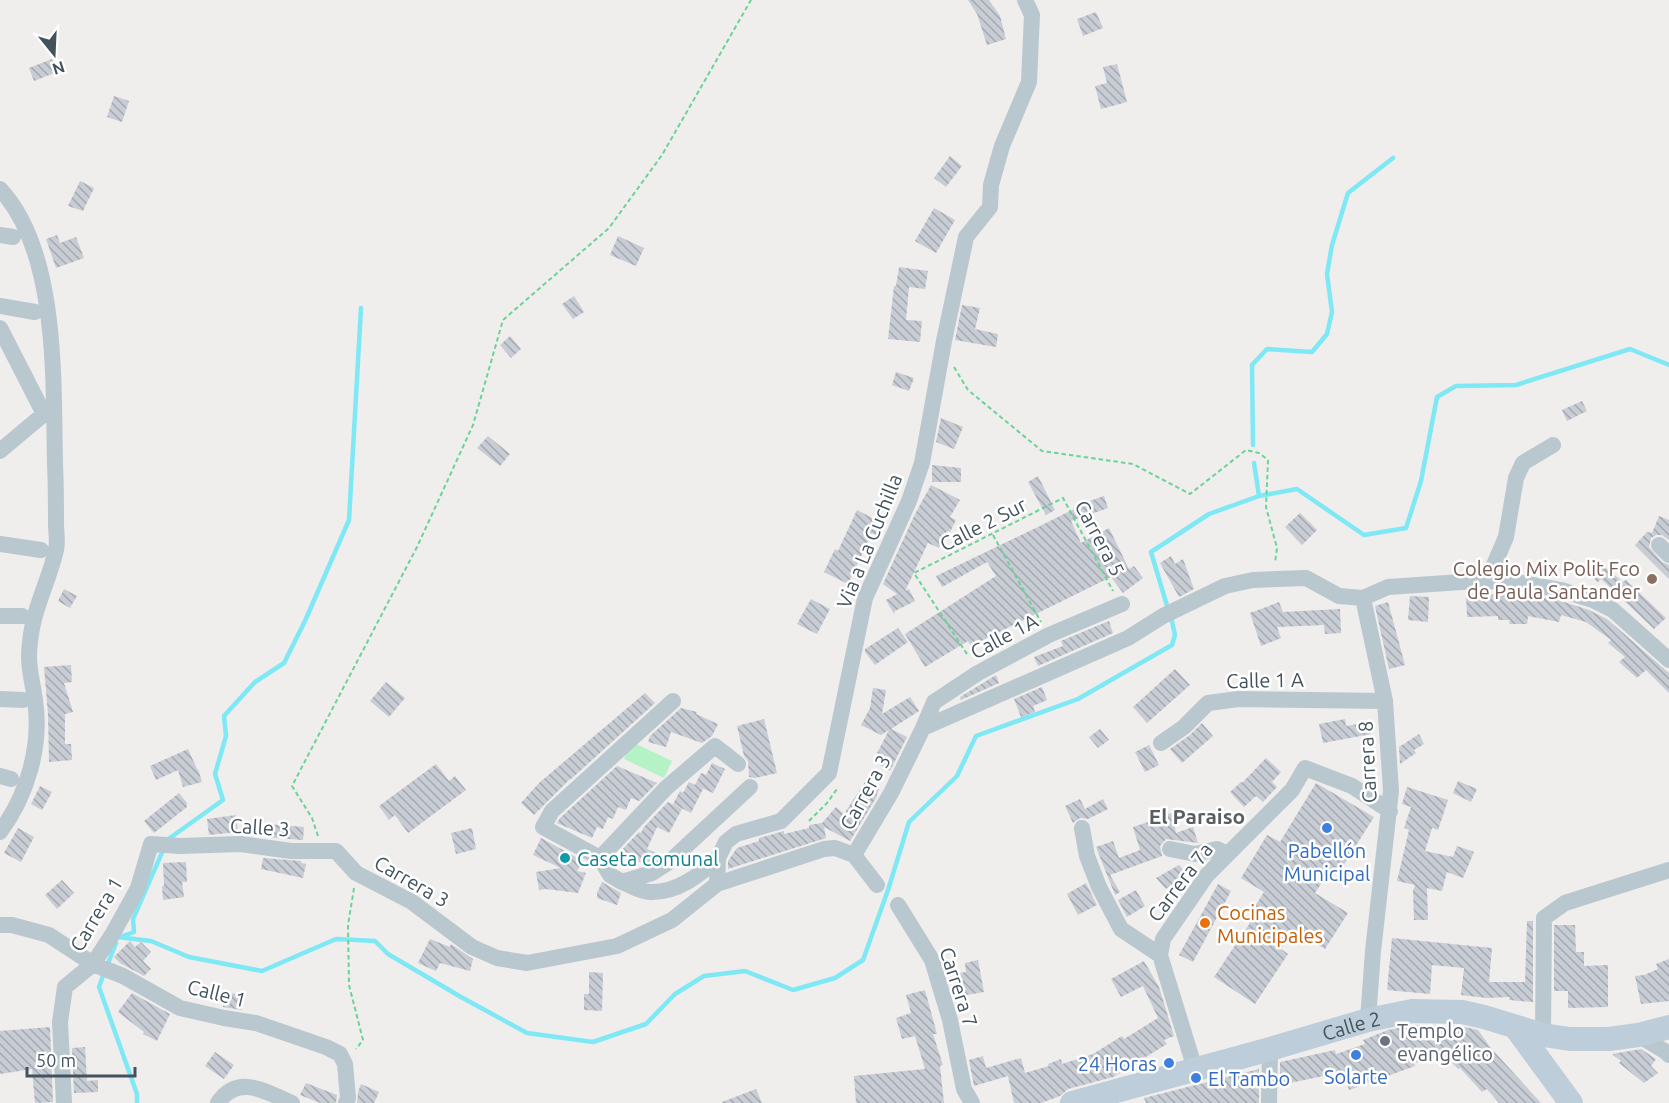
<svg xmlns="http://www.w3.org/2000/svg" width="1669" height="1103" font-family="Ubuntu,sans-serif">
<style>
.green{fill:#b5f3c7}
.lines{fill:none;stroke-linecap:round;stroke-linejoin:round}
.stream{stroke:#7ee8f5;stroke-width:4.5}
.building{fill:url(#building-back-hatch)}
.path{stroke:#6ad496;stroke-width:2;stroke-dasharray:4.5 3;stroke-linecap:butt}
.street{stroke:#b9c7ce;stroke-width:16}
.secondary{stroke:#bdcdd9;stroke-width:24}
.education-dot{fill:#8d6e63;stroke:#fff;stroke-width:2}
.shop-dot{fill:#3f7fe0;stroke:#fff;stroke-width:2}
.culture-dot{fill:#0f9aa8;stroke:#fff;stroke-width:2}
.food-dot{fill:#e8710a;stroke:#fff;stroke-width:2}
.worship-dot{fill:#6b7280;stroke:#fff;stroke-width:2}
.labels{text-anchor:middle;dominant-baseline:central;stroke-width:5;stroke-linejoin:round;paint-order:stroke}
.street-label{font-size:20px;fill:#43535c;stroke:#fff}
.education-label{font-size:20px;fill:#785e54;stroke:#fff;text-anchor:end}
.shop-label{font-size:20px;fill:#366cbe;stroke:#fff}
.culture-label{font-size:20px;fill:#0d838f;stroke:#fff;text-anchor:start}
.food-label{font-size:20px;fill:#c56008;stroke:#fff;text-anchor:start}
.worship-label{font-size:20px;fill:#5b616d;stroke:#fff;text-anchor:start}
.neighbourhood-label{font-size:21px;font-weight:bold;fill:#595e63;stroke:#fff}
</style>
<defs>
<pattern id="building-back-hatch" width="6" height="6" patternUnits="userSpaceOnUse" patternTransform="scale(1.5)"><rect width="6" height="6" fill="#c8ccd4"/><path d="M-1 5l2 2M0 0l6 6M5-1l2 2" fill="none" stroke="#a4a8af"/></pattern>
</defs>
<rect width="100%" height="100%" fill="#f0eded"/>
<path class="green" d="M 632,742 L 672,761 L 664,778 L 624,759 Z"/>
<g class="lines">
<path class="stream" d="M 1253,445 L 1252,365 L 1267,349 L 1312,352 L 1327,334 L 1332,312 L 1327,274 L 1332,245 L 1348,193 L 1393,158
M 1254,463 L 1259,496
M 1168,609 L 1151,552 L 1209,514 L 1259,496 L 1297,489 L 1364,535 L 1406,528 L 1421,481 L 1437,397 L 1456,386 L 1516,385 L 1630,349 L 1669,365
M 167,840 L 223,800 L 215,774 L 226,736 L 224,716 L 255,682 L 284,663 L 305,621 L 349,520 L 361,308
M 118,937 L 151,941 L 189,957 L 262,971 L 336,939 L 375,941 L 388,954 L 461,997 L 527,1033 L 593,1042 L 646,1024 L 675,994 L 704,976 L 745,971 L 793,990 L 835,978 L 863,960 L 888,890 L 909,822 L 957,776 L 976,736 L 1078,699 L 1172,645 L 1175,635 L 1171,617
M 120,937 L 134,932 L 133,919 L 164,848
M 107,966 L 116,943
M 104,973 L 99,987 L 137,1094 L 137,1103"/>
</g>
<path class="building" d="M 968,0 L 989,0 L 1000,16 L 1006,39 L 987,45 L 977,14 Z
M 1096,12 L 1103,28 L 1083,36 L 1077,19 Z
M 52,59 L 57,72 L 34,81 L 29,68 Z
M 1117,64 L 1127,102 L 1101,109 L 1095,86 L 1107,83 L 1103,67 Z
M 114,96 L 129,101 L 122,122 L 107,117 Z
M 950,156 L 962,166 L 946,187 L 934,178 Z
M 80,181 L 94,188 L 83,211 L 68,206 Z
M 934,208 L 955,220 L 936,253 L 915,241 Z
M 57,235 L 60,243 L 76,237 L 84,258 L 56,268 L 46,239 Z
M 618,236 L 644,248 L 636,266 L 610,255 Z
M 899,267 L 928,271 L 925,289 L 909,287 L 906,320 L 922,321 L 920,342 L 888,339 L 894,286 L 896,286 Z
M 574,296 L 584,312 L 573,319 L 562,304 Z
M 962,305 L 980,308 L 975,329 L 998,334 L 996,347 L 955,340 Z
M 510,336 L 521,349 L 511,358 L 500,345 Z
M 896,372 L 914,378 L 909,391 L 892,385 Z
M 1582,401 L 1587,411 L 1567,421 L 1562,410 Z
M 941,418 L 963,427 L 954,449 L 936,442 Z
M 488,436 L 510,454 L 500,466 L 477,448 Z
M 932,465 L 961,468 L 961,482 L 932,482 Z
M 1038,476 L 1055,510 L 1046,515 L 1028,482 Z
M 931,485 L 960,500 L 950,517 L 956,520 L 950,532 L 947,531 L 939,548 L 928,543 L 905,591 L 909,589 L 915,601 L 895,611 L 894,614 L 886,600 L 897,594 L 883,584 L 915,514 Z
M 1104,496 L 1108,508 L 1071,521 L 1081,543 L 1109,528 L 1129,569 L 1134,566 L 1143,578 L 1123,593 L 1111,577 L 971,646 L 968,641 L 925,667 L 905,634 L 996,576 L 987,562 L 942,587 L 936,576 L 1040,526 L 1076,508 L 1075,506 Z
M 857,510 L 882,523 L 876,535 L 872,533 L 848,584 L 824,572 L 835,549 L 838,551 Z
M 1300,513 L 1317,530 L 1302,545 L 1285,527 Z
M 1659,516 L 1669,520 L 1669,540 L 1662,535 L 1656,535 L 1651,538 L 1649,547 L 1662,562 L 1669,565 L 1669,579 L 1635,545 L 1647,532 L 1652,533 Z
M 1171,556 L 1175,564 L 1183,559 L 1194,589 L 1179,597 L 1160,563 Z
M 1596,560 L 1623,582 L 1626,580 L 1666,618 L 1654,629 L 1601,579 L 1598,582 L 1586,572 Z
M 64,589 L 77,596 L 70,608 L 58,601 Z
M 1466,594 L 1523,594 L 1558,600 L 1589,610 L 1607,619 L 1669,673 L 1669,693 L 1646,670 L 1637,678 L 1619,662 L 1625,657 L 1608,643 L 1611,640 L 1586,622 L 1561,615 L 1559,622 L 1528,616 L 1527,624 L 1509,624 L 1510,620 L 1498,620 L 1498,616 L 1467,617 Z
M 1410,596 L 1429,597 L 1428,622 L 1408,620 Z
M 811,599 L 830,609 L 817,634 L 797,624 Z
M 1279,602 L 1283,612 L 1340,609 L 1341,633 L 1325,634 L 1324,625 L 1277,627 L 1281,638 L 1261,646 L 1250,613 Z
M 1388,602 L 1405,665 L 1389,669 L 1375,606 Z
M 1109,621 L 1113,633 L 1038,666 L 1034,657 L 1063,646 L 1061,641 Z
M 898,628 L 908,642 L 875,665 L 865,652 L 865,649 Z
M 71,665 L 72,682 L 64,683 L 73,712 L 65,714 L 65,744 L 71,744 L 72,760 L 49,762 L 48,714 L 44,667 Z
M 1175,669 L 1190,685 L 1147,723 L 1133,707 Z
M 996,675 L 999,683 L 961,700 L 960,697 Z
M 386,682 L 405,698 L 389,717 L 370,701 Z
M 1042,687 L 1047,700 L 1033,706 L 1035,712 L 1021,717 L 1014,699 Z
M 873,688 L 886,690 L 882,714 L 910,697 L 919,711 L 891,729 L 907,737 L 890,771 L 873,761 L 889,730 L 881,735 L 861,725 L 870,708 Z
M 645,693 L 655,703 L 570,780 L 571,778 L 534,815 L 521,803 L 539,783 Z
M 681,708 L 697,712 L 696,714 L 718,724 L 712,736 L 702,743 L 671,732 L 666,747 L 648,742 L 650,736 Z
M 764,719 L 777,773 L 755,778 L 749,777 L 748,761 L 744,756 L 737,726 Z
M 1345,719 L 1346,726 L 1369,722 L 1371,734 L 1323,743 L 1319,724 Z
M 1202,723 L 1213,736 L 1182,763 L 1170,749 L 1190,735 Z
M 1100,729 L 1109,740 L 1098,748 L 1089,737 Z
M 1419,734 L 1424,744 L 1414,750 L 1416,753 L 1400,764 L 1399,747 Z
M 1149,745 L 1159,765 L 1145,772 L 1135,752 Z
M 188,749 L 197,769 L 198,769 L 202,782 L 183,787 L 178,770 L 156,780 L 150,766 Z
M 1266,758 L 1281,772 L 1272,782 L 1277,787 L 1263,802 L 1256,796 L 1244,807 L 1230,792 L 1241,782 L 1242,783 Z
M 712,763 L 725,769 L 713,793 L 695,785 L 701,773 L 706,775 Z
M 436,764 L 449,781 L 455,776 L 466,790 L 408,833 L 395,815 L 389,820 L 379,806 Z
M 617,766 L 657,783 L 639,801 L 631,798 L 626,810 L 618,807 L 613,819 L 608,817 L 603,829 L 597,827 L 592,838 L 557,823 L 560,818 Z
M 1458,781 L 1477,789 L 1471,802 L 1453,793 Z
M 689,782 L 703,789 L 691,813 L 673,804 L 680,791 L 683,793 Z
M 865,782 L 879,789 L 876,798 L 850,841 L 824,827 L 826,838 L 728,869 L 728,861 L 737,848 L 759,841 L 759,838 L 784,831 L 784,834 L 809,828 L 809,825 L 822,823 L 836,807 L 844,814 Z
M 1316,783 L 1374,817 L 1338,874 L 1330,870 L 1315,893 L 1348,913 L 1325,949 L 1294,930 L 1281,949 L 1288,954 L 1255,1004 L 1214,977 L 1250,923 L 1246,921 L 1264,892 L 1241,878 L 1267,835 L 1280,842 Z
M 40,786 L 52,792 L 42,810 L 31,804 Z
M 1407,787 L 1448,800 L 1438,830 L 1432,828 L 1425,851 L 1453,857 L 1457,846 L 1474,852 L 1463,878 L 1447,872 L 1442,891 L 1427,888 L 1428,920 L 1414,920 L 1413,891 L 1415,885 L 1397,881 L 1409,830 L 1404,828 L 1411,807 L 1402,804 Z
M 179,793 L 187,803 L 187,807 L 154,833 L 144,821 Z
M 1080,799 L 1085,809 L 1103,799 L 1108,809 L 1088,819 L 1080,818 L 1073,823 L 1065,806 Z
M 668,802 L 682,809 L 669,833 L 657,827 L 647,849 L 656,853 L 653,860 L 644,864 L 619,853 L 639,832 L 641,833 L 644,827 Z
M 1172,813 L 1176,833 L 1193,827 L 1198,843 L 1166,839 L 1160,846 L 1162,856 L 1110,875 L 1120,892 L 1115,895 L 1096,847 L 1113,841 L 1119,858 L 1140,850 L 1133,827 L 1154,820 L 1153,817 Z
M 236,815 L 238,832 L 209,835 L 207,819 Z
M 266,824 L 304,827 L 303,840 L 265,837 Z
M 18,828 L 34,837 L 21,862 L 4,853 Z
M 472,828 L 476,849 L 456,854 L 451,833 Z
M 541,838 L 583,861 L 577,871 L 586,873 L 578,893 L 546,889 L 539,890 L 536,872 L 561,868 L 533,855 Z
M 263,858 L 301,861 L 301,863 L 306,864 L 303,878 L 261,869 Z
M 186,862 L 187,882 L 182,882 L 184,897 L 163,900 L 162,886 L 164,886 L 163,863 Z
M 1179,865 L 1186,873 L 1166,889 L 1156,878 Z
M 62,880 L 74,893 L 57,909 L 45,895 Z
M 602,882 L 621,893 L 617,905 L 597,898 L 597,893 Z
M 1086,883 L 1097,905 L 1078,915 L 1067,894 Z
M 1218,884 L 1231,891 L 1193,962 L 1179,955 Z
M 1136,890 L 1145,906 L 1127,917 L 1118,900 Z
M 1527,921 L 1533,921 L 1533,1002 L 1509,1000 L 1510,997 L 1487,998 L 1461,995 L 1464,968 L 1432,965 L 1430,994 L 1387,990 L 1392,938 L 1492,948 L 1489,982 L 1525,982 Z
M 1554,925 L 1575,925 L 1576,952 L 1584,952 L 1584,966 L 1608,965 L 1608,1007 L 1568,1008 L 1568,991 L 1554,991 Z
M 430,939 L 450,947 L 451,944 L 473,959 L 470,971 L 440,963 L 436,971 L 418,963 Z
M 130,941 L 135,947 L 141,942 L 151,952 L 143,961 L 151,969 L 144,976 L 120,963 L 114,957 Z
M 1669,959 L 1669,1001 L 1641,1004 L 1635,976 L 1644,975 L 1658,969 L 1656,964 Z
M 978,960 L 984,992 L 961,996 L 960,990 L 957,991 L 954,974 L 966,972 L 965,963 Z
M 1144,961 L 1159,987 L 1174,1036 L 1164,1040 L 1167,1044 L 1113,1077 L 1068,1089 L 1060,1096 L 1041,1103 L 1014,1103 L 1008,1076 L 974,1086 L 969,1060 L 983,1056 L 986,1068 L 1021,1058 L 1025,1073 L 1049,1066 L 1048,1064 L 1061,1059 L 1062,1064 L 1093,1054 L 1122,1036 L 1124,1039 L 1158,1018 L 1143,986 L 1121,997 L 1111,979 Z
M 589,972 L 603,973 L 602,1011 L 584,1010 L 584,994 L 589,994 Z
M 925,990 L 937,1034 L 933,1034 L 943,1065 L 940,1066 L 944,1103 L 856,1103 L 854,1076 L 925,1069 L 915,1036 L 902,1039 L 896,1018 L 911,1013 L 906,995 Z
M 132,993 L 170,1014 L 157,1041 L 143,1034 L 144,1032 L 118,1012 Z
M 242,993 L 242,1010 L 223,1007 L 223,994 Z
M 1413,1025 L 1460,1026 L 1478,1030 L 1490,1047 L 1541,1103 L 1499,1103 L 1487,1089 L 1482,1092 L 1460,1068 L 1458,1069 L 1448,1058 L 1414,1063 L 1415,1066 L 1349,1090 L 1343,1072 L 1280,1085 L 1280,1062 L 1335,1050 L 1336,1054 L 1365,1044 L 1363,1040 L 1388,1030 Z
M 50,1027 L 53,1102 L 35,1103 L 32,1069 L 0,1074 L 0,1031 Z
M 85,1047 L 87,1081 L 98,1080 L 98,1092 L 74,1093 L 72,1048 Z
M 1641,1049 L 1656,1059 L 1651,1066 L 1658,1073 L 1644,1083 L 1619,1063 L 1621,1061 L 1612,1054 Z
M 215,1052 L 234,1065 L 224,1079 L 205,1066 Z
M 1259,1069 L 1259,1103 L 1146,1103 L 1144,1098 Z
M 306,1083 L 337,1095 L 336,1103 L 320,1103 L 300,1095 Z
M 361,1084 L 379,1092 L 374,1103 L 357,1103 L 358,1092 Z
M 756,1089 L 762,1103 L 722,1103 L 722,1102 Z"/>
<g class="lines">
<path class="path" d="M 954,367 L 968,390 L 1042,451 L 1133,464 L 1190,494 L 1246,450 L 1259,453 L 1268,460 L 1266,507 L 1277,548 L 1275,563
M 993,535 L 1041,622
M 967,654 L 914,573 L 1063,498 L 1113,591
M 809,821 L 827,803 L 837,789
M 318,836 L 312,818 L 292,786 L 417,547 L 473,425 L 503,320 L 609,228 L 662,155 L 751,0
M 354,888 L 348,925 L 349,985 L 363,1040 L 356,1049"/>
<path class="street" d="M 0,189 C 59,252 53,383 55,464 C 56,484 56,503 56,523 C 56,532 58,542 56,550 C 49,581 33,609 30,642 C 27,665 32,678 35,700 C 42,746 27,796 0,832
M 0,235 L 13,237
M 0,306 L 35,312
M 0,328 L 44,414 L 0,451
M 0,544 L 41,550
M 1659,545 L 1669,555
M 1487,581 L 1506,537 L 1516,478 L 1523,463 L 1553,445
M 1363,598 L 1388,587 L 1476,581 L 1517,582 L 1561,590 L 1593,600 L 1613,610 L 1669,660
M 0,616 L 22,616
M 0,699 L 23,700
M 673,701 L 552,811 L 543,827 L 600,858 L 610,875 L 622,882 L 652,873 L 669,862 L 750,787
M 923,728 L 934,702 L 978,673 L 1049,635 L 1122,604
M 1161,743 L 1184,727 L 1208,703 L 1238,699 L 1385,701
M 0,776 L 11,779
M 1082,828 L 1087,856 L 1099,887 L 1121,929 L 1160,955
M 1170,849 L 1195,854 L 1217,849 L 1227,854
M 854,855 L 877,885
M 600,858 L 666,788 L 715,746 L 738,764
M 622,882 C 630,885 641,892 650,892 C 677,893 700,875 718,858
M 717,884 L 718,858 L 726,842 L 736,834 L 781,821 L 829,773 L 865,598 L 909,501 L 922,463 L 944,341 L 966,237 L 990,207 L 991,185 L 1002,146 L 1029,82 L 1032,15 L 1025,0
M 898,905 L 932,960 L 950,1020 L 964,1089 L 972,1103
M 0,925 L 12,925 L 49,935 L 93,964 L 123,976 L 180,1008 L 224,1018 L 256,1023 L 326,1047 L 340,1054 L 345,1064 L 348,1098 L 346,1103
M 1543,1035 L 1544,918 L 1565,903 L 1669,870
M 1638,1035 L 1666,1052 L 1669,1055
M 1195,1069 L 1160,955 L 1163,939 L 1207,875 L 1292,790 L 1305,768 L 1352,786 L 1390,811
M 64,1103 L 60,1022 L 65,987 L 93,964 L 112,935 L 138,888 L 151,844 L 180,846 L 241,844 L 291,851 L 336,851 L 356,873 L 412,902 L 472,947 L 497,958 L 527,963 L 617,946 L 672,920 L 717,884 L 824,849 L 835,848 L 854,855 L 891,793 L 923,728 L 1128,638 L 1163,616 L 1225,586 L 1253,580 L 1306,578 L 1339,596 L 1363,598 L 1385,701 L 1391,791 L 1373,951 L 1368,1020
M 218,1103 C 238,1073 266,1092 292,1103
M 1269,1103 L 1270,1049"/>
<g class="secondary">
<path d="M 1516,1028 L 1571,1103"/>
<path id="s1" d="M 1072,1103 L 1270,1049 L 1368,1020 L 1412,1011 L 1462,1012 L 1484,1017 L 1543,1035 L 1570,1039 L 1609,1039 L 1638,1035 L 1669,1027"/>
</g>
</g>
<circle class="education-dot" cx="1652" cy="579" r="6"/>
<g class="shop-dot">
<circle cx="1327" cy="828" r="6"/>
<circle cx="1356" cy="1055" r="6"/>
<circle cx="1169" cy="1063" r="6"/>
<circle cx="1196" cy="1078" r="6"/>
</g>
<circle class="culture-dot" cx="565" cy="858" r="6"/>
<circle class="food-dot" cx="1205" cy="923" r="6"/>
<circle class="worship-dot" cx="1385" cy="1041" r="6"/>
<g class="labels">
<g class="street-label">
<text transform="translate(983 524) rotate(-27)">Calle 2 Sur</text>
<text transform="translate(1100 538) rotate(62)">Carrera 5</text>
<text transform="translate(869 541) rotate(-68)">Via a La Cuchilla</text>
<text transform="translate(1004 636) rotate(-28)">Calle 1A</text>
<text transform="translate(1265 680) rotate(-1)">Calle 1 A</text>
<text transform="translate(1367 762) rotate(-93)">Carrera 8</text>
<text transform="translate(865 792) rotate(-61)">Carrera 3</text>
<text transform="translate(260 827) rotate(4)">Calle 3</text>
<text transform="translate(412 881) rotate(30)">Carrera 3</text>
<text transform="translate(1180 882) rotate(-53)">Carrera 7a</text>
<text transform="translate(96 914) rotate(-59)">Carrera 1</text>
<text transform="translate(959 987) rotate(72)">Carrera 7</text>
<text transform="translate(217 993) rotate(14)">Calle 1</text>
<text stroke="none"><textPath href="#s1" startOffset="290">Calle 2</textPath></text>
</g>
<g class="education-label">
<text x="1640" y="568">Colegio Mix Polit Fco<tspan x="1640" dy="23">de Paula Santander</tspan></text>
</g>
<g class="shop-label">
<text x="1327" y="850">Pabellón<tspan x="1327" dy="23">Municipal</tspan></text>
<text x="1157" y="1063" text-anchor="end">24 Horas</text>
<text x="1356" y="1076">Solarte</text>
<text x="1208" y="1078" text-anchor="start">El Tambo</text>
</g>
<g class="culture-label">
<text x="577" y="858">Caseta comunal</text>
</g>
<g class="food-label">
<text x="1217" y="912">Cocinas<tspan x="1217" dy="23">Municipales</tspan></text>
</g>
<g class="worship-label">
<text x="1397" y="1030">Templo<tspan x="1397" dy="23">evangélico</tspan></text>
</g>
<g class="neighbourhood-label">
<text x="1197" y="816">El Paraiso</text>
</g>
</g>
<g transform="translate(54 54) rotate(162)" stroke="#ffffff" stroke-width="4.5" paint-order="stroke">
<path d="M0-4.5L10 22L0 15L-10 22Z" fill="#43535c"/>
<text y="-9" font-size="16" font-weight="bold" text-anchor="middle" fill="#43535c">N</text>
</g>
<path d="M27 1067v9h108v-9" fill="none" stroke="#43535c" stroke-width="3"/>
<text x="36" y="1067" font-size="18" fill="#43535c" stroke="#ffffff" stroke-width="4.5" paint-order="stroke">50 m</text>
</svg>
